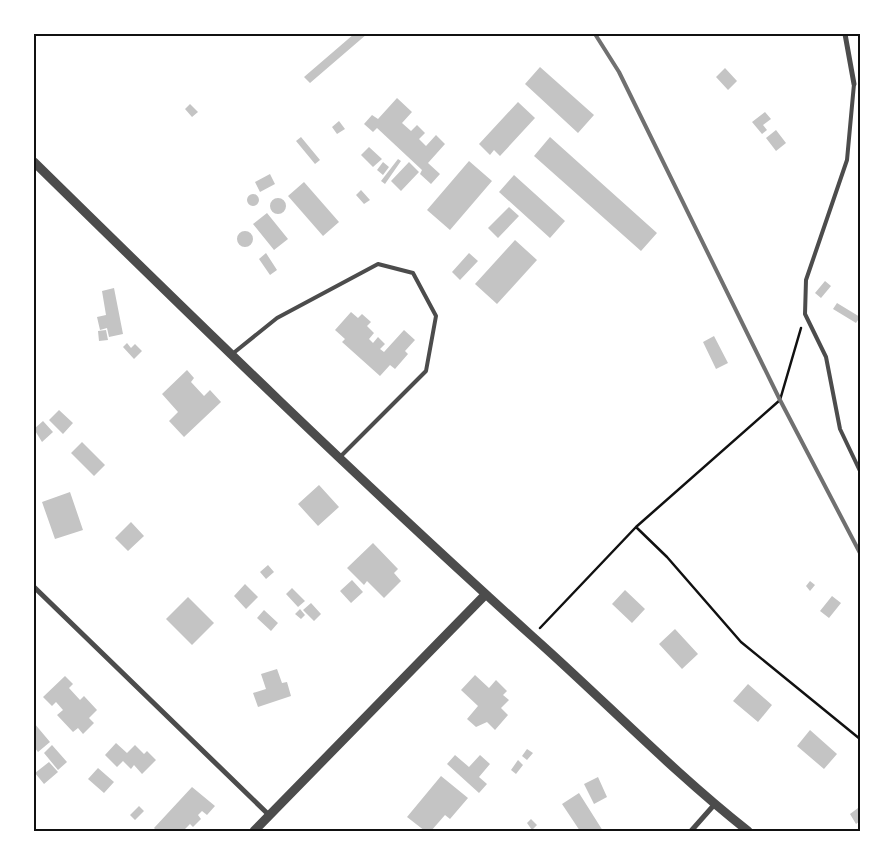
<svg xmlns="http://www.w3.org/2000/svg" width="894" height="865" font-family="'Fira Sans',sans-serif">
<style>
.building{fill:#c4c4c4}
.lines{fill:none;stroke-linecap:round;stroke-linejoin:round}
.path{stroke:#111;stroke-width:2.5}
.service{stroke:#4c4c4c;stroke-width:4}
.minor{stroke:#4c4c4c;stroke-width:5}
.tertiary{stroke:#4c4c4c;stroke-width:9}
.rail{stroke:#707070;stroke-width:4}
.neatline{fill:none;stroke:#111;stroke-width:2}
</style>
<rect width="100%" height="100%" fill="#fff"/>
<path class="building" d="M 354,34 L 367,34 L 310,83 L 304,77 Z
M 540,67 L 594,115 L 578,133 L 525,84 Z
M 725,68 L 737,81 L 728,90 L 716,77 Z
M 397,98 L 412,112 L 402,123 L 411,131 L 417,125 L 425,133 L 419,139 L 426,146 L 436,135 L 445,144 L 428,163 L 440,174 L 431,184 L 420,174 L 422,170 L 377,128 L 373,132 L 364,124 L 372,115 L 378,119 Z
M 518,102 L 535,118 L 500,156 L 494,150 L 490,155 L 479,144 Z
M 190,104 L 198,112 L 192,117 L 185,109 Z
M 765,112 L 771,119 L 763,125 L 767,130 L 762,134 L 752,122 Z
M 339,121 L 345,129 L 337,134 L 332,127 Z
M 776,130 L 786,143 L 776,151 L 766,138 Z
M 301,137 L 320,160 L 315,164 L 296,141 Z
M 550,137 L 657,233 L 641,251 L 534,156 Z
M 369,147 L 382,159 L 373,167 L 361,155 Z
M 398,159 L 401,161 L 385,184 L 381,181 Z
M 469,161 L 492,181 L 450,230 L 427,210 Z
M 383,162 L 389,167 L 383,175 L 377,170 Z
M 409,162 L 419,172 L 401,191 L 391,181 Z
M 270,174 L 275,184 L 260,192 L 255,182 Z
M 514,175 L 565,221 L 550,238 L 499,192 Z
M 304,182 L 339,222 L 323,236 L 288,196 Z
M 361,190 L 370,200 L 364,204 L 356,195 Z
M247 200a6 6 0 1 1 12 0a6 6 0 1 1-12 0Z
M270 206a8 8 0 1 1 16 0a8 8 0 1 1-16 0Z
M 509,207 L 519,216 L 498,238 L 488,228 Z
M 267,213 L 288,239 L 274,250 L 253,224 Z
M237 239a8 8 0 1 1 16 0a8 8 0 1 1-16 0Z
M 515,240 L 537,260 L 497,304 L 475,284 Z
M 266,253 L 277,270 L 270,275 L 259,259 Z
M 469,253 L 478,261 L 460,280 L 452,272 Z
M 825,281 L 831,286 L 821,298 L 815,293 Z
M 114,288 L 123,334 L 109,337 L 107,328 L 100,330 L 97,317 L 106,315 L 102,291 Z
M 837,303 L 860,317 L 856,323 L 833,309 Z
M 351,312 L 358,318 L 362,314 L 371,322 L 367,326 L 374,333 L 369,339 L 373,343 L 378,337 L 385,344 L 380,349 L 384,352 L 404,330 L 415,340 L 405,351 L 408,354 L 395,369 L 390,365 L 380,376 L 342,342 L 345,339 L 335,330 Z
M 106,330 L 108,340 L 99,341 L 98,331 Z
M 714,336 L 728,363 L 716,369 L 703,342 Z
M 127,343 L 131,348 L 135,344 L 142,351 L 134,359 L 123,347 Z
M 187,370 L 194,378 L 191,382 L 204,396 L 210,390 L 221,402 L 184,437 L 169,421 L 178,412 L 162,394 Z
M 59,410 L 73,423 L 63,434 L 49,420 Z
M 43,421 L 53,432 L 42,442 L 34,429 Z
M 82,442 L 105,465 L 94,476 L 71,453 Z
M 319,485 L 339,507 L 318,526 L 298,504 Z
M 70,492 L 83,530 L 55,539 L 42,502 Z
M 131,522 L 144,536 L 128,551 L 115,538 Z
M 373,543 L 398,569 L 394,573 L 401,581 L 384,598 L 367,581 L 364,585 L 347,568 Z
M 268,565 L 274,572 L 266,579 L 260,572 Z
M 352,580 L 363,592 L 351,603 L 340,591 Z
M 810,581 L 815,585 L 810,591 L 806,586 Z
M 245,584 L 258,597 L 246,609 L 234,596 Z
M 292,588 L 305,601 L 298,607 L 286,594 Z
M 625,590 L 645,609 L 632,623 L 612,604 Z
M 832,596 L 841,603 L 829,618 L 820,611 Z
M 188,597 L 214,623 L 192,645 L 166,619 Z
M 311,603 L 321,614 L 314,621 L 303,610 Z
M 300,609 L 305,615 L 301,619 L 295,614 Z
M 264,610 L 278,623 L 271,631 L 257,618 Z
M 675,629 L 698,654 L 682,669 L 659,644 Z
M 277,669 L 282,683 L 287,682 L 291,696 L 258,707 L 253,693 L 266,689 L 261,674 Z
M 475,675 L 489,688 L 496,680 L 507,691 L 503,695 L 509,700 L 501,708 L 508,715 L 495,730 L 487,722 L 476,727 L 467,719 L 478,706 L 461,690 Z
M 65,676 L 73,684 L 69,688 L 80,700 L 84,696 L 97,710 L 89,718 L 94,723 L 83,734 L 78,728 L 73,732 L 57,715 L 63,710 L 56,702 L 52,706 L 43,697 Z
M 748,684 L 772,705 L 758,722 L 733,701 Z
M 34,723 L 50,742 L 38,752 L 34,747 Z
M 810,730 L 837,754 L 824,769 L 797,746 Z
M 116,743 L 127,753 L 135,745 L 144,754 L 147,751 L 156,760 L 142,774 L 134,765 L 131,769 L 123,761 L 117,767 L 105,755 Z
M 52,745 L 67,762 L 58,770 L 44,753 Z
M 527,749 L 533,753 L 527,760 L 522,756 Z
M 455,755 L 469,767 L 480,755 L 490,764 L 479,777 L 487,784 L 479,793 L 447,764 Z
M 518,760 L 523,765 L 516,774 L 511,770 Z
M 49,762 L 58,772 L 44,784 L 35,773 Z
M 98,768 L 114,782 L 104,793 L 88,779 Z
M 441,776 L 468,798 L 450,819 L 445,815 L 431,831 L 425,831 L 407,817 Z
M 598,777 L 607,797 L 594,804 L 584,784 Z
M 192,787 L 215,806 L 207,815 L 202,811 L 198,815 L 201,819 L 193,827 L 190,824 L 183,831 L 157,831 L 154,828 Z
M 579,793 L 603,831 L 580,831 L 562,804 Z
M 139,806 L 144,811 L 135,820 L 130,815 Z
M 858,808 L 860,821 L 856,824 L 850,814 Z
M 531,819 L 537,825 L 532,830 L 527,823 Z"/>
<g class="lines">
<path class="path" d="M 636,527 L 667,557 L 741,642 L 860,739
M 540,628 L 636,527 L 780,400 L 801,328"/>
<path class="service" d="M 854,84 L 847,160 L 806,280 L 805,314 L 826,357 L 840,429 L 860,471
M 231,355 L 277,318 L 378,264 L 413,273 L 436,316 L 426,371 L 340,457"/>
<path class="minor" d="M 845,34 L 854,84
M 34,587 L 269,815
M 691,831 L 714,805"/>
<path class="tertiary" d="M 34,162 C 198,323 362,483 533,637 C 605,701 672,771 748,831
M 254,831 L 485,595"/>
<path class="rail" d="M 595,34 L 619,72 L 780,400 L 860,553"/>
</g>
<rect width="894" height="865" fill="none" stroke="#ffffff" stroke-width="70"/>
<rect x="35" y="35" width="824" height="795" class="neatline"/>
</svg>
